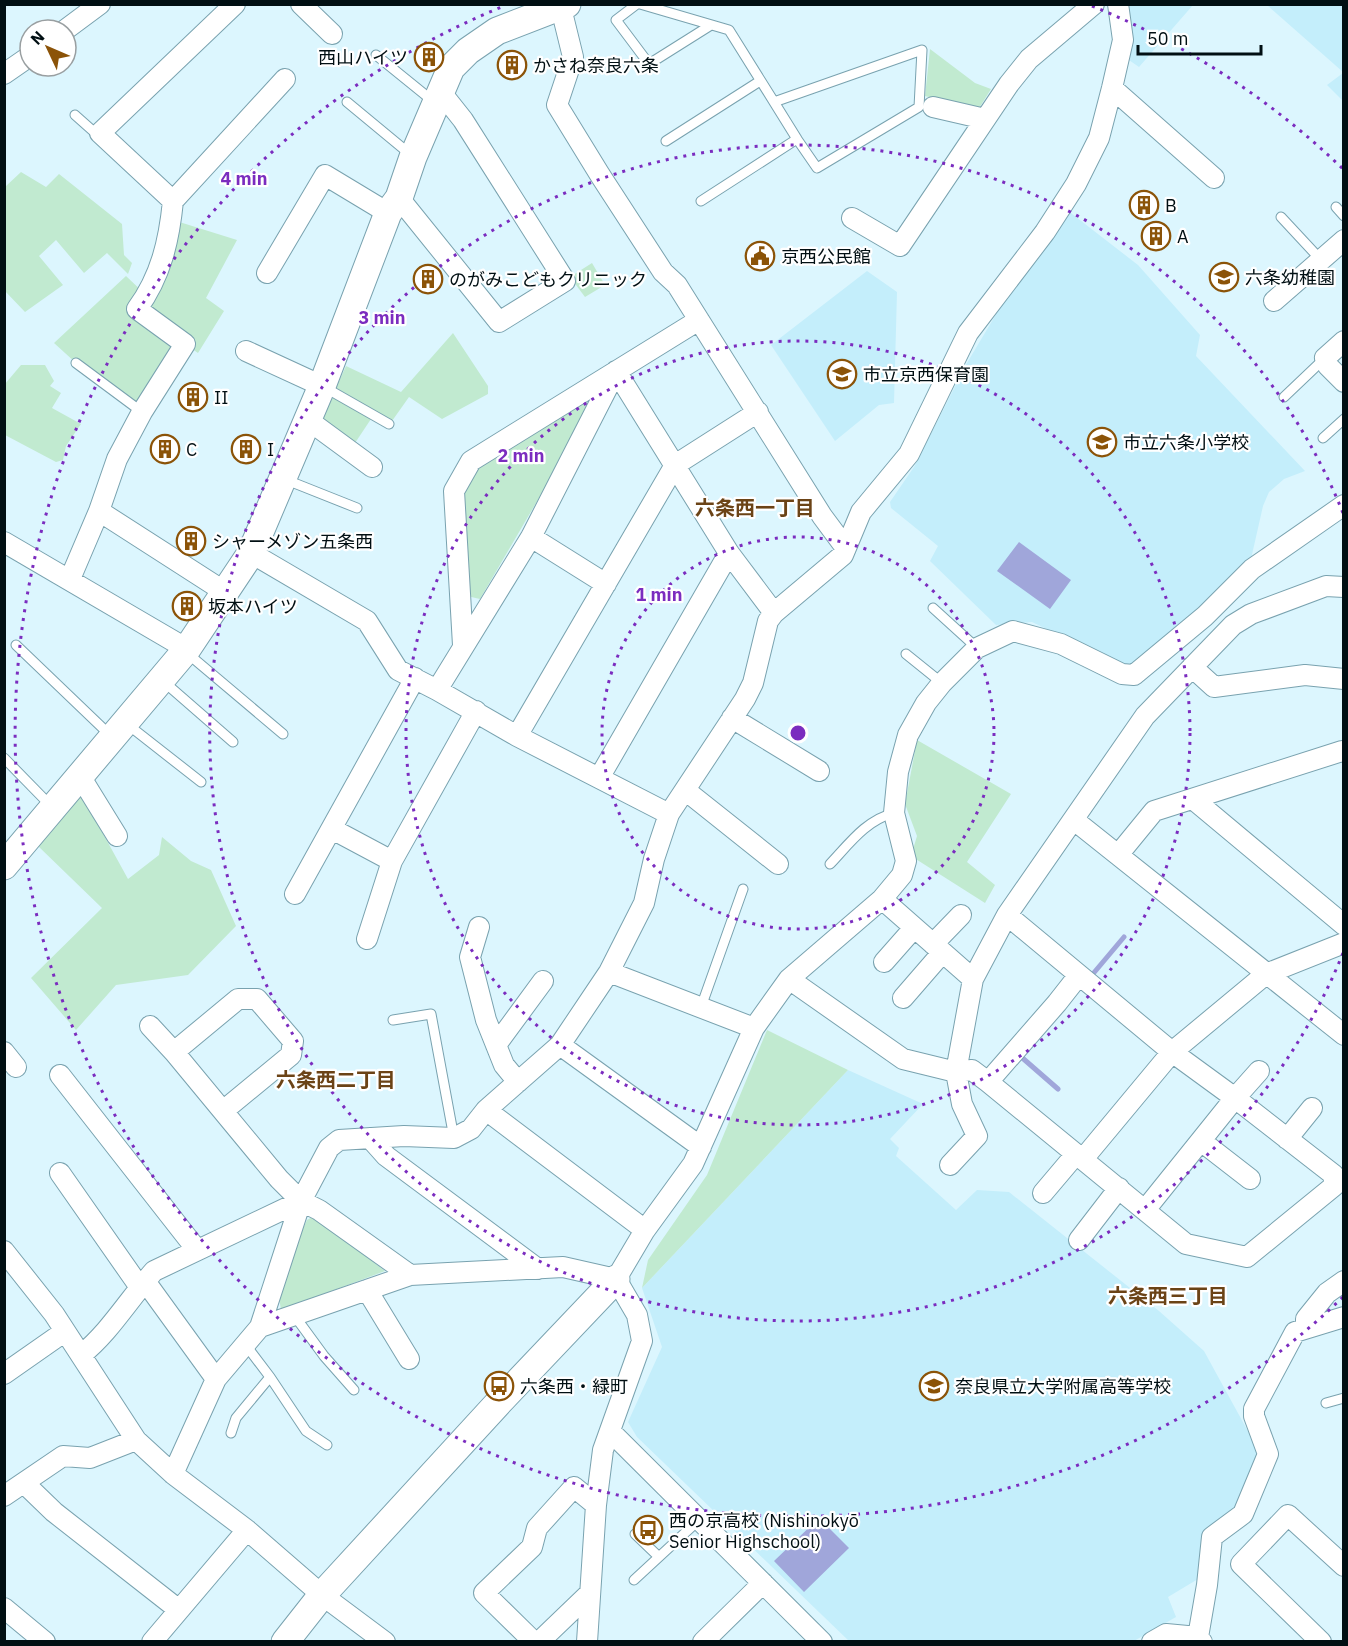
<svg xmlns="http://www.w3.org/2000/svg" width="1348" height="1646" font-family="'IBM Plex Sans','Noto Sans JP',sans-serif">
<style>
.built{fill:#c4eefb}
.green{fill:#c1ead0}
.water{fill:#a0a6da}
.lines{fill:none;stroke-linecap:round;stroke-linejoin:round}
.stream{stroke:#a0a6da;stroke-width:5}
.lane-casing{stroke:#79a2af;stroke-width:11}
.street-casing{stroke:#79a2af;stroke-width:22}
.secondary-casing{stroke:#79a2af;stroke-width:29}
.lane{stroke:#fff;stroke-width:9}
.street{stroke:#fff;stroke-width:20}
.secondary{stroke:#fff;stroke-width:27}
.ring{fill:none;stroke:#7b2cbf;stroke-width:3;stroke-dasharray:3 6}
.labels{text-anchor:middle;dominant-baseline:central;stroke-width:4.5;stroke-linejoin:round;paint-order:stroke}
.poi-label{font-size:18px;fill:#010f13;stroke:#fff;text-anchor:start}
.neighbourhood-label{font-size:20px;font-weight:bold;fill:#6b4316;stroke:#fff}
.centre{fill:#7b2cbf;stroke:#fff;stroke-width:3}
.ring-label{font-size:18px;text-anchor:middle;font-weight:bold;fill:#7b2cbf;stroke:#fff;stroke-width:4.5;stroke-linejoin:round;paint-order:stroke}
</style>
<rect width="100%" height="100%" fill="#dcf6fe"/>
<path class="built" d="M 1128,5 L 1193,5 L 1139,67 L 1126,58 L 1130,45 Z
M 1267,5 L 1343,5 L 1343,72 Z
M 1343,73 L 1343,101 L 1327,85 Z
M 1067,210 L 1138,265 L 1200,335 L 1196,356 L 1305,471 L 1284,479 L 1269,492 L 1263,506 L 1251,559 L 1237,575 L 1134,665 L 1126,667 L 1032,622 L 996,625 L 930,561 L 938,546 L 891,508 L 890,502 L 914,467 L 967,363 L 1001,306 L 1039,255 Z
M 867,271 L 897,292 L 894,403 L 879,405 L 835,441 L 771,345 Z
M 848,1070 L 923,1104 L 890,1139 L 899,1148 L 896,1156 L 956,1210 L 977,1190 L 1009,1192 L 1159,1311 L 1204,1351 L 1262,1457 L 1239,1512 L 1213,1533 L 1203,1576 L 1168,1597 L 1176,1617 L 1134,1641 L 849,1641 L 637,1437 L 628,1422 L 662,1347 L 642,1288 Z"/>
<path class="green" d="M 930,49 L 975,83 L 991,89 L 978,110 L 925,96 Z
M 21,172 L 46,187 L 59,174 L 122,224 L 124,255 L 132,263 L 128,274 L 107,253 L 84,273 L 56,240 L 39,256 L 63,285 L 25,312 L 4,290 L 5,187 Z
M 173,220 L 237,240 L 206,298 L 224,311 L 198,353 L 185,344 L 178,343 L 137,406 L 76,363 L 54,343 L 126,276 L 146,295 Z
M 592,263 L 605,285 L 585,297 L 570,277 Z
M 453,333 L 488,386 L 488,394 L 442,419 L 409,397 L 392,421 L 336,388 L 346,366 L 401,392 Z
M 21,365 L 45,365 L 54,381 L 50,386 L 61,393 L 52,408 L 81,424 L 66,446 L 63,460 L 56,462 L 5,435 L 5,384 Z
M 333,397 L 371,419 L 355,443 L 322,419 Z
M 583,399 L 592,407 L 480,599 L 467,596 L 462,492 L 478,467 Z
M 917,740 L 1011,794 L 967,862 L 995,885 L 985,903 L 911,856 L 917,836 L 905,804 Z
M 79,790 L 128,879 L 159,855 L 162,837 L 191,861 L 211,870 L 236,926 L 188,975 L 116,985 L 76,1030 L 31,978 L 102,908 L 38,846 L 55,815 Z
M 767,1030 L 848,1070 L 642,1288 L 648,1260 L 707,1175 Z
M 314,1216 L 385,1271 L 281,1310 L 277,1285 L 307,1220 Z"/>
<path class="water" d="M 1019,542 L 1071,580 L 1050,609 L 997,571 Z
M 819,1518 L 849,1548 L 804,1592 L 774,1561 Z"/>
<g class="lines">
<path class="stream" d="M 1092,975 L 1124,937
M 1019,1055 L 1058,1089"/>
<g class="lane-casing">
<path id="lane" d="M 637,4 L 616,20 L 649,64 L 711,25
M 640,4 L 729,30 L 774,102 L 922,50 L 919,107 L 817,168 L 797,139 L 701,201
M 376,55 L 434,102
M 347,102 L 411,155
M 774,102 L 797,139
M 75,115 L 93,131 L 100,133
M 666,141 L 760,81
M 1336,207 L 1344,216
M 1281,217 L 1321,260
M 76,363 L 142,412
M 324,387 L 389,424
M 1284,397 L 1325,358
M 1323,438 L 1344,419
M 284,479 L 357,508
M 933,608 L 977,648
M 16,645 L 112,737
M 187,653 L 283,734
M 906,654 L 942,683
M 163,681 L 233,742
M 127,724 L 201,782
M 4,758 L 51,806
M 830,864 C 849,844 866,820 894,813
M 701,1007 L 743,889
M 393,1020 L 431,1014 L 454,1138
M 294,1315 L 324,1356 L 354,1390
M 245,1344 L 270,1377 L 306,1431 L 327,1445
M 1326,1403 L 1344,1398
M 231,1433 L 236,1418 L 270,1377
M 635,1534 L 659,1557
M 634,1580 L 700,1519"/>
</g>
<g class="street-casing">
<path id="street" d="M 301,4 L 332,34
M 561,8 L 573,57 L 557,105 L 600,175 L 663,272 L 677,285 L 822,516 L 845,547
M 65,30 L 100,4
M 4,74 L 30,56
M 1112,88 L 1214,178
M 933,107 L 985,119
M 399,198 L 499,322 L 565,281 L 463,120 L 440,91
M 173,201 L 285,79
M 852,218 L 900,246 L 1009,84 L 1029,59 L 1094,4
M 267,273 L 325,175 L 388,213
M 1274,301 L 1344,240
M 1344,341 L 1325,358 L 1328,366 L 1344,382
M 246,351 L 322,386
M 616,371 L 729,553 L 774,613
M 308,420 L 372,467
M 531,537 L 606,584
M 4,542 L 187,649
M 251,553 L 367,621 L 398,670 L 437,690 L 517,736 L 669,814
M 70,579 L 99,511
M 225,592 L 99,511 L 117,459 L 142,412 L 185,344 L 137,309 C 161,276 169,241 173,201 L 100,133 L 235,4
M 463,645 L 454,491 L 471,461 L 699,320
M 1192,667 L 1214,687 L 1305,675 L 1344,679
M 437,690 L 531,537 L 616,371
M 732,718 L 819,771
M 517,736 L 675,465 L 758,412
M 80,776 L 117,836
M 599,778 L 729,553
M 685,790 L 778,864
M 1193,799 L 1344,925
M 1074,820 L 1344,1035
M 332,829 L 392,861
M 1118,855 L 1154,811 L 1342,751 L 1344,752
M 295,894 L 415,678
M 882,899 L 973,979
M 1007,915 L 1172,1052 L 1235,1098 L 1334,1175
M 479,927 L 470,957 L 486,1020 L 504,1065 L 518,1082
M 367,939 L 392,861 L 476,711
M 933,944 L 961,915
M 884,962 L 914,928
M 789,979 L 903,1059 L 956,1072 L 973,979 L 1007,915 L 1145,716 L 1233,625 L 1251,614 L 1326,586 L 1344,587
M 903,998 L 942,953
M 150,1026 L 174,1052
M 754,1028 L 609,972 L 644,903 L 654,859 L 669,814 L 745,699 L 753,683 L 768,621 L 774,613 L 843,555 L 861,512 L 909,454 L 968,333 L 1045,232 L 1076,184 L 1099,138 L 1112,88 L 1123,40 L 1118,4
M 496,1045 L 543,981
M 560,1045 L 701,1147
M 4,1052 L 16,1067
M 60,1075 L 197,1250
M 988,1082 L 1057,1003 L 1079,975
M 486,1110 L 645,1230
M 223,1111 L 291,1055 L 293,1041 L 257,999 L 238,999 L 174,1052 L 279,1179 L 301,1201 L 319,1210 L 410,1275
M 370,1138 L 386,1156 L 538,1269
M 1287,1139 L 1312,1108
M 1201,1141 L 1250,1179
M 1083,1159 L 1172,1052 L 1266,974 L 1344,943
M 950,1165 L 977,1136 L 962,1104 L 956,1072 L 972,1070 L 988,1082 L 1186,1244 L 1247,1257 L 1334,1186 L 1334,1175
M 60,1173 L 139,1286
M 1043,1193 L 1076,1154
M 1145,1210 L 1235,1098 L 1259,1071
M 1079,1240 L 1119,1188
M 4,1251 L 54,1314 L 136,1440 L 173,1474 L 247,1530 L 322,1595 L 385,1642
M 616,1279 L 645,1230 L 693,1164 L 754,1028 L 789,979 L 882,899 L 902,875 L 906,861 L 894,813 L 898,772 L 908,735 L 926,703 L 942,683 L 977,648 L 1013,631 L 1061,644 L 1122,674 L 1134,675 L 1205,616 L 1252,569 L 1344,505
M 145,1281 L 216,1379
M 367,1290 L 409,1359
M 260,1327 L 301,1201
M 1306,1328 L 1306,1319 L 1327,1293 L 1344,1281
M 81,1355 C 109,1333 129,1299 154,1271 L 301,1201 L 329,1148 L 339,1140 L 404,1136 L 454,1138 L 471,1129 L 486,1110 L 560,1045 L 609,972
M 4,1374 L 64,1332
M 610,1431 L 822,1642
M 173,1474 L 216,1379 L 260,1327 L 410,1275 L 563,1267 L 616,1279 L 637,1315 L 642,1341 L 603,1450 L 596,1505 L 587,1642
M 24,1483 L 54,1512 L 179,1610
M 4,1496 L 63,1456 L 90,1458 L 136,1440
M 4,1608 L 45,1642
M 1198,1637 L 1207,1585 L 1212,1537 L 1243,1514 L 1268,1454 L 1254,1416 L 1254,1409 L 1295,1332 L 1344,1317
M 152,1642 L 247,1530
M 534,1642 L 484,1593 L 532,1547 L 537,1528 L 574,1487 L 596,1505
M 539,1642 L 590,1593
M 703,1642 L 763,1583
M 1152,1642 L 1166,1634 L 1198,1637 L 1202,1642
M 1321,1642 L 1241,1564 L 1288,1515 L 1344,1566"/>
</g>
<g class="secondary-casing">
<path id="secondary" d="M 4,866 L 187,649 L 251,553 L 322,386 L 388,213 L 399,198 L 413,157 L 451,68 L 468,51 L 497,31 L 567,4
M 285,1642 L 322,1595 L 501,1400 L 616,1279"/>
</g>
<use href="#lane" class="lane"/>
<use href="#street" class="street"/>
<use href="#secondary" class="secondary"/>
</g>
<g class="ring">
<circle cx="798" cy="733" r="196"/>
<circle cx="798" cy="733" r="392"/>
<path d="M1343 953A588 588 0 1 1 1343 513"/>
<path d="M1343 1297A784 784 0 1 1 504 6M1092 6A784 784 0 0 1 1343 169"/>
</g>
<defs>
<g id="building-ring" transform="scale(1.5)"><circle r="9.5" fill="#fff" stroke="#8b5308" stroke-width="1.5"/><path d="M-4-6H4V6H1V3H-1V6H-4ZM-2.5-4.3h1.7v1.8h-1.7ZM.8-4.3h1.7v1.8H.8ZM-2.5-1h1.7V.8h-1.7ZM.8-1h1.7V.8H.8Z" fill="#8b5308"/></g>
<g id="civic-ring" transform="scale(1.5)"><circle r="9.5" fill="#fff" stroke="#8b5308" stroke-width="1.5"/><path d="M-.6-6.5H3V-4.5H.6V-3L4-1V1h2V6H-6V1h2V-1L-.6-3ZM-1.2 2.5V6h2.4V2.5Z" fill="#8b5308"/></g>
<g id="school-ring" transform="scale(1.5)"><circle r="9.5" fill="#fff" stroke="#8b5308" stroke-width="1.5"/><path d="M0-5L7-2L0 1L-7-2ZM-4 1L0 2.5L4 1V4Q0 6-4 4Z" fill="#8b5308"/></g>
<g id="bus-ring" transform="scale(1.5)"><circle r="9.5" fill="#fff" stroke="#8b5308" stroke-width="1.5"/><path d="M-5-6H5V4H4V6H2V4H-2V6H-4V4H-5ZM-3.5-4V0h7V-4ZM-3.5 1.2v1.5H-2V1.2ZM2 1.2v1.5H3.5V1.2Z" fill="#8b5308"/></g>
</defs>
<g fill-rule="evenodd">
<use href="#building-ring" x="429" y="57"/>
<use href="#building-ring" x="512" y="65"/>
<use href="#building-ring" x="1144" y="205"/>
<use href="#building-ring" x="1156" y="236"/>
<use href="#civic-ring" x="760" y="256"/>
<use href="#school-ring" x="1224" y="277"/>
<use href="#building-ring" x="428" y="279"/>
<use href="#school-ring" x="842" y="374"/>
<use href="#building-ring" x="193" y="397"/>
<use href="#school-ring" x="1102" y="442"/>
<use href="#building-ring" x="165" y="449"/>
<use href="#building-ring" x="246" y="449"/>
<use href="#building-ring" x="191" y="541"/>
<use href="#building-ring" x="187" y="606"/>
<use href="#bus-ring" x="499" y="1386"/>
<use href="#school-ring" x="934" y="1386"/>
<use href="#bus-ring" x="648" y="1530"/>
</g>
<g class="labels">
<g class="poi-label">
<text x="408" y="57" text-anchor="end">西山ハイツ</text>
<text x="533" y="65">かさね奈良六条</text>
<text x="1165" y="205">B</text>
<text x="1177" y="236">A</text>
<text x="781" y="256">京西公民館</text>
<text x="1245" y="277">六条幼稚園</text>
<text x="449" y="279">のがみこどもクリニック</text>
<text x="863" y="374">市立京西保育園</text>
<text x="214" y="397">II</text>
<text x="1123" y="442">市立六条小学校</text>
<text x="186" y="449">C</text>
<text x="267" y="449">I</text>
<text x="212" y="541">シャーメゾン五条西</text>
<text x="208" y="606">坂本ハイツ</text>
<text x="520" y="1386">六条西・緑町</text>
<text x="955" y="1386">奈良県立大学附属高等学校</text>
<text x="669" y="1520">西の京高校 (Nishinokyō<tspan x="669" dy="21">Senior Highschool)</tspan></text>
</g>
<g class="neighbourhood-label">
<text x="755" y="507">六条西一丁目</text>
<text x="336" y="1079">六条西二丁目</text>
<text x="1168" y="1295">六条西三丁目</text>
</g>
</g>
<circle cx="798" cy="733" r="9" class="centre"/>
<g class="ring-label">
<text x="244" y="185">4 min</text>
<text x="382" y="324">3 min</text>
<text x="521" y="462">2 min</text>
<text x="659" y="601">1 min</text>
</g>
<rect width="1348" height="1646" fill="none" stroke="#010f13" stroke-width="12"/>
<g transform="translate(48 48) rotate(314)"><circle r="28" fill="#ffffff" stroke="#999fa1" stroke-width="1.5"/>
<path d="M0-4.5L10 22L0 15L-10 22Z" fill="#8b5308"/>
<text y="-9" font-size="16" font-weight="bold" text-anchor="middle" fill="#010f13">N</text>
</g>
<path d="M1138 45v9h123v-9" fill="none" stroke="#010f13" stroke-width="3"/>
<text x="1147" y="45" font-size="18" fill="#010f13" stroke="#ffffff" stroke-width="4.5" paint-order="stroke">50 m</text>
</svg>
